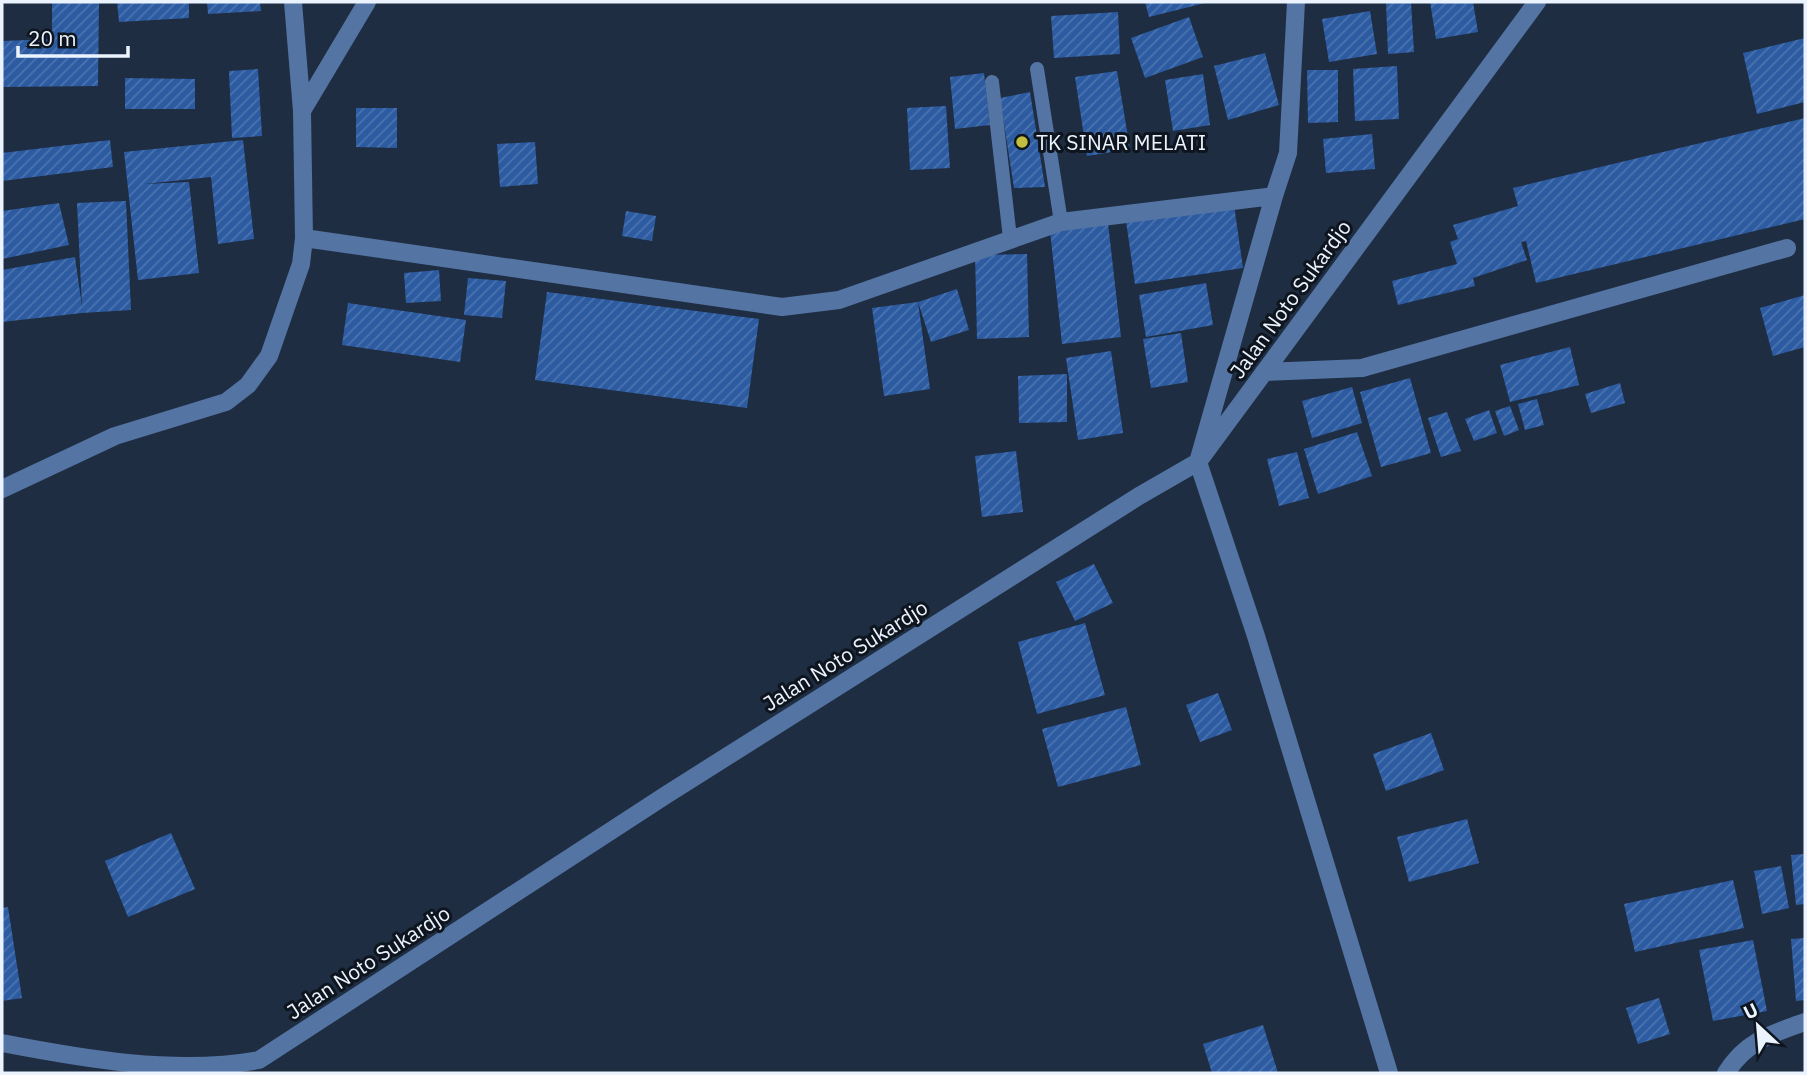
<svg xmlns="http://www.w3.org/2000/svg" width="1807" height="1075" font-family="'IBM Plex Sans',sans-serif">
<style>
.building{fill:url(#building-hatch)}
.lines{fill:none;stroke-linecap:round;stroke-linejoin:round}
.lane{stroke:#5474a3;stroke-width:14}
.street{stroke:#5474a3;stroke-width:18}
.poi-dot{fill:#c1be40;stroke:#0e151e;stroke-width:2.5}
.labels{text-anchor:middle;dominant-baseline:central;stroke-width:6;stroke-linejoin:round;paint-order:stroke}
.poi-label{font-size:21px;fill:#ebf3ff;stroke:#0e151e;text-anchor:start}
.street-label{font-size:21px;fill:#ebf3ff;stroke:#0e151e}
</style>
<defs>
<pattern id="building-hatch" width="6" height="6" patternUnits="userSpaceOnUse" patternTransform="scale(1.75)"><rect width="6" height="6" fill="#2c5ba1"/><path d="M-1 1l2-2M0 6l6-6M5 7l2-2" fill="none" stroke="#4b73af"/></pattern>
</defs>
<rect width="100%" height="100%" fill="#1e2d42"/>
<path class="building" d="M 52,2 L 99,2 L 98,86 L 2,87 L 2,41 L 52,39 Z
M 117,2 L 189,2 L 189,18 L 119,22 Z
M 207,2 L 260,2 L 261,11 L 208,14 Z
M 1145,2 L 1205,2 L 1205,3 L 1149,17 Z
M 1386,2 L 1411,2 L 1414,52 L 1388,54 Z
M 1430,2 L 1473,2 L 1478,32 L 1436,39 Z
M 1370,11 L 1377,54 L 1329,62 L 1322,19 Z
M 1118,12 L 1120,54 L 1054,58 L 1051,16 Z
M 1189,17 L 1203,57 L 1145,78 L 1131,38 Z
M 1805,38 L 1805,102 L 1757,114 L 1743,53 Z
M 1265,53 L 1279,105 L 1228,120 L 1214,66 Z
M 1397,66 L 1399,119 L 1355,121 L 1353,69 Z
M 258,69 L 262,136 L 232,138 L 229,71 Z
M 1307,70 L 1338,70 L 1338,122 L 1308,123 Z
M 1117,71 L 1130,149 L 1087,156 L 1075,77 Z
M 984,73 L 990,125 L 955,129 L 950,77 Z
M 1203,74 L 1210,125 L 1173,131 L 1165,80 Z
M 125,78 L 195,79 L 195,109 L 125,109 Z
M 1030,92 L 1045,187 L 1014,188 L 1000,98 Z
M 946,106 L 950,168 L 910,170 L 907,108 Z
M 356,108 L 397,108 L 397,148 L 356,147 Z
M 1805,118 L 1805,219 L 1536,283 L 1526,241 L 1521,242 L 1527,260 L 1473,278 L 1475,286 L 1398,305 L 1392,281 L 1457,264 L 1450,242 L 1458,239 L 1453,225 L 1518,206 L 1513,188 Z
M 1372,134 L 1375,169 L 1326,173 L 1323,139 Z
M 110,140 L 113,167 L 2,181 L 2,153 Z
M 243,140 L 254,239 L 218,244 L 211,177 L 144,184 L 189,182 L 199,273 L 138,280 L 124,152 Z
M 535,142 L 538,184 L 500,187 L 497,144 Z
M 126,201 L 131,310 L 82,313 L 2,322 L 2,270 L 75,257 L 82,307 L 77,203 Z
M 59,203 L 69,245 L 2,259 L 2,211 Z
M 1234,205 L 1243,268 L 1135,284 L 1126,221 Z
M 626,211 L 656,216 L 652,241 L 622,236 Z
M 1108,223 L 1121,337 L 1062,344 L 1050,230 Z
M 1027,254 L 1029,337 L 977,339 L 975,255 Z
M 439,270 L 441,301 L 406,303 L 404,273 Z
M 468,278 L 506,281 L 502,318 L 464,315 Z
M 1206,283 L 1213,325 L 1146,337 L 1139,295 Z
M 957,289 L 969,330 L 931,342 L 918,302 L 930,389 L 884,396 L 872,308 L 918,302 Z
M 547,292 L 759,319 L 747,408 L 535,380 Z
M 1805,295 L 1805,347 L 1773,356 L 1760,308 Z
M 348,303 L 466,320 L 460,362 L 342,345 Z
M 1181,333 L 1188,382 L 1151,388 L 1143,339 Z
M 1570,347 L 1579,385 L 1510,402 L 1500,365 Z
M 1111,351 L 1123,433 L 1078,440 L 1066,358 Z
M 1067,374 L 1067,422 L 1019,423 L 1018,376 Z
M 1410,378 L 1431,453 L 1381,467 L 1360,392 Z
M 1620,383 L 1625,403 L 1591,413 L 1585,394 Z
M 1352,387 L 1362,423 L 1312,438 L 1302,401 Z
M 1537,399 L 1544,425 L 1525,430 L 1518,404 Z
M 1510,406 L 1519,430 L 1504,436 L 1495,411 Z
M 1489,410 L 1497,433 L 1474,441 L 1465,419 Z
M 1447,412 L 1461,451 L 1441,457 L 1428,418 Z
M 1357,432 L 1372,476 L 1318,494 L 1304,449 Z
M 1016,451 L 1023,512 L 982,517 L 975,456 Z
M 1297,452 L 1309,498 L 1279,506 L 1267,459 Z
M 1094,564 L 1113,603 L 1075,621 L 1056,582 Z
M 1085,623 L 1105,695 L 1037,714 L 1018,642 Z
M 1218,693 L 1232,730 L 1200,742 L 1186,705 Z
M 1126,707 L 1141,765 L 1058,787 L 1042,729 Z
M 1431,733 L 1444,770 L 1386,791 L 1373,754 Z
M 1467,819 L 1479,863 L 1409,882 L 1397,837 Z
M 171,833 L 195,889 L 128,917 L 105,861 Z
M 1805,854 L 1805,904 L 1796,905 L 1791,855 Z
M 1781,866 L 1789,908 L 1762,914 L 1754,871 Z
M 1733,880 L 1744,928 L 1635,952 L 1624,904 Z
M 8,907 L 22,998 L 2,1001 L 2,908 Z
M 1805,938 L 1805,1000 L 1796,1001 L 1791,939 Z
M 1753,940 L 1767,1011 L 1713,1021 L 1699,950 Z
M 1659,998 L 1670,1034 L 1638,1044 L 1626,1008 Z
M 1263,1025 L 1278,1073 L 1212,1073 L 1203,1044 Z"/>
<g class="lines">
<path class="lane" d="M 1037,69 L 1061,222
M 992,82 L 1010,238"/>
<path class="street" d="M 1296,2 L 1288,153 L 1274,196 L 1198,462 L 1256,636 L 1389,1073
M 302,111 L 367,2
M 304,238 L 782,307 L 839,300 L 1061,222 L 1274,196
M 1264,372 L 1362,368 L 1787,248
M 2,489 L 115,436 L 226,402 L 248,385 L 269,356 L 301,264 L 304,238 L 302,111 L 293,2
M 2,1043 C 85,1059 176,1075 259,1060 L 666,795 L 1139,496 L 1198,462 L 1537,2
M 1726,1073 C 1746,1041 1771,1034 1805,1022"/>
</g>
<circle class="poi-dot" cx="1022" cy="142" r="7"/>
<g class="labels">
<g class="poi-label">
<text x="1036" y="142">TK SINAR MELATI</text>
</g>
<g class="street-label">
<text transform="translate(1290 299) rotate(-54)">Jalan Noto Sukardjo</text>
<text transform="translate(845 655) rotate(-32)">Jalan Noto Sukardjo</text>
<text transform="translate(368 962) rotate(-33)">Jalan Noto Sukardjo</text>
</g>
</g>
<rect width="1807" height="1075" fill="none" stroke="#ebf3ff" stroke-width="7"/>
<g transform="translate(1758 1026) rotate(334)" stroke="#0e151e" stroke-width="5" paint-order="stroke">
<path d="M0-5L12 26L0 18L-12 26Z" fill="#ebf3ff"/>
<text y="-10" font-size="19" font-weight="bold" text-anchor="middle" fill="#ebf3ff">U</text>
</g>
<path d="M18 46v10h110v-10" fill="none" stroke="#ebf3ff" stroke-width="3.5"/>
<text x="28" y="46" font-size="21" fill="#ebf3ff" stroke="#0e151e" stroke-width="5" paint-order="stroke">20 m</text>
</svg>
